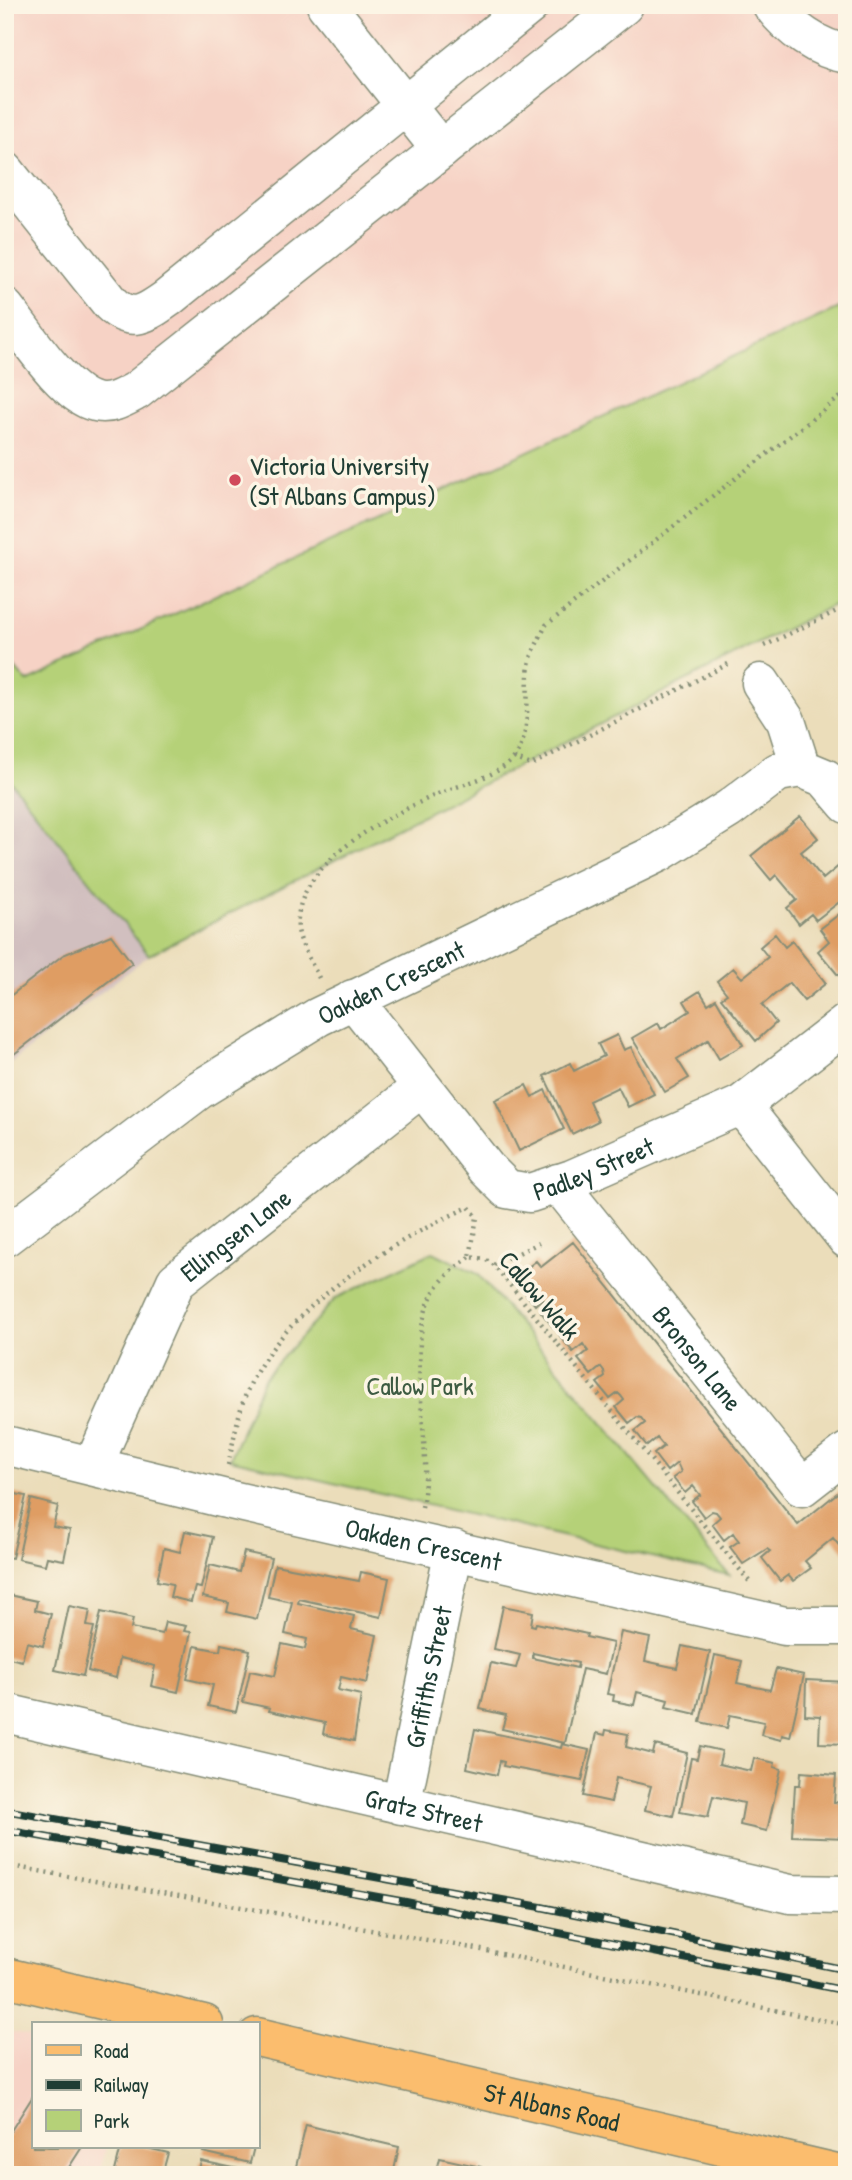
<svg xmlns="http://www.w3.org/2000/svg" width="852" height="2180" font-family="'Patrick Hand',sans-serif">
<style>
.built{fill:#f6d2c5}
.industrial{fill:#d1bfbf}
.green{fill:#b5d178;stroke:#6a8756;stroke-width:2}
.building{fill:#df9d63;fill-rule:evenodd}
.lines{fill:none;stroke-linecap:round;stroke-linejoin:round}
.minor-casing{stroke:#858d77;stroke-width:41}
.major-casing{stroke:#858d77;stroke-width:41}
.path{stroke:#858d77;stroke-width:4.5;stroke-dasharray:2 5;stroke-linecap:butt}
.minor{stroke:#fff;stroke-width:38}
.major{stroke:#fbbd6e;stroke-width:38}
.rail-casing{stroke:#1f3d34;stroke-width:8}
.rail{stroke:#fcf5e5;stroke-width:5;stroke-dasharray:16;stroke-linecap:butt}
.poi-dot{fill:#d1495b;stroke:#fcf5e5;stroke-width:2.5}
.labels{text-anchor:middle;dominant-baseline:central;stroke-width:7;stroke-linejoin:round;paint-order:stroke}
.poi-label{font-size:26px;fill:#1f3d34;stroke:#fcf5e5;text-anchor:start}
.street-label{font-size:26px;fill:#1f3d34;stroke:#fcf5e5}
.park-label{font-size:26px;fill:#3d5b42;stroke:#fcf5e5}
</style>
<rect width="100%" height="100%" fill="#fcf5e5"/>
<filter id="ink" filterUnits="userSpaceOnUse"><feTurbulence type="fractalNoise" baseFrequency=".0143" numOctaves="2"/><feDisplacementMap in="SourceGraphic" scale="14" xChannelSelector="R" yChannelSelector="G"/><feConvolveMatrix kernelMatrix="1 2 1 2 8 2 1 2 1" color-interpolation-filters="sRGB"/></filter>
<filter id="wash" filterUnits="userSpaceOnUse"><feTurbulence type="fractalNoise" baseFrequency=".00686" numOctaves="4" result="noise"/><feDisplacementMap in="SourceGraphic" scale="28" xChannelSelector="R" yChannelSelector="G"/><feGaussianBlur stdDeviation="1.57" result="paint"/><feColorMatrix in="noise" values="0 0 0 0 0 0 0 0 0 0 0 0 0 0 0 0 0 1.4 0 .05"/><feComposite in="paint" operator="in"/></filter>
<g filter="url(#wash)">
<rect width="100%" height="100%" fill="#ebddba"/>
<path class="built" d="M 5,5 L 847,5 L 847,304 L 27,682 L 5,656 Z
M 5,2030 L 33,2036 L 33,2147 L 106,2147 L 100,2175 L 5,2175 Z"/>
<path class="industrial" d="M 5,774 L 149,955 L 5,1067 Z"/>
<path class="green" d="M 847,304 L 847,598 L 149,955 L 5,774 L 5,656 L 27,682 Z
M 433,1252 L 478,1274 L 729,1575 L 230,1459 L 264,1378 L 336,1298 Z"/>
<g id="blocks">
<path class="building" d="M 800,816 L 818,838 L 801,852 L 823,879 L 840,865 L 847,874 L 847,896 L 816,920 L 811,914 L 799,924 L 787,908 L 797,900 L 776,875 L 771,880 L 751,856 Z
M 847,908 L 847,968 L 838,975 L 818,951 L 829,941 L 820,929 Z
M 775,934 L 785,947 L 792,941 L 826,983 L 804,1001 L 789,983 L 762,1005 L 776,1023 L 756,1041 L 721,998 L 727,994 L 717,981 L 733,968 L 742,978 L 768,957 L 760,947 Z
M 111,935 L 132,963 L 5,1061 L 5,1000 L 63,955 Z
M 700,991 L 708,1004 L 716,999 L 743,1045 L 719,1059 L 708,1040 L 677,1059 L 689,1078 L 665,1092 L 632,1038 L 658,1023 L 661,1029 L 690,1011 L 684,1001 Z
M 617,1035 L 624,1050 L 631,1047 L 654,1094 L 628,1107 L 618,1087 L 589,1101 L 598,1121 L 572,1134 L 544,1076 L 570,1063 L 574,1071 L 604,1056 L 598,1044 Z
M 526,1085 L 532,1097 L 545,1090 L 564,1129 L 519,1151 L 495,1100 Z
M 573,1242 L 798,1525 L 847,1485 L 847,1555 L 833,1538 L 805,1561 L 811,1568 L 793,1581 L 788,1575 L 780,1581 L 762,1558 L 770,1551 L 767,1549 L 743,1564 L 730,1547 L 739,1541 L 735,1536 L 733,1533 L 724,1540 L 712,1524 L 720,1517 L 716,1512 L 712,1511 L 704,1517 L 692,1501 L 700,1495 L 693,1486 L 685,1493 L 673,1478 L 681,1472 L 677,1463 L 667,1471 L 654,1454 L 664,1446 L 657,1438 L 647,1446 L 635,1431 L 645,1423 L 641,1418 L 637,1417 L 629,1423 L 616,1407 L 624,1400 L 621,1396 L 618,1393 L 610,1399 L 597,1383 L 605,1377 L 604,1371 L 601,1367 L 591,1375 L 578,1359 L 588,1351 L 585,1347 L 583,1344 L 573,1352 L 560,1336 L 570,1328 L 567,1324 L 562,1322 L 554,1328 L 541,1312 L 549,1306 L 543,1298 L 535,1305 L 514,1278 L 536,1261 L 541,1267 Z
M 5,1492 L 26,1496 L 12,1558 L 5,1557 Z
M 31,1499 L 58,1506 L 53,1527 L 70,1530 L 64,1560 L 47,1557 L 45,1565 L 18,1559 Z
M 185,1531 L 213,1537 L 201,1588 L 195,1587 L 191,1602 L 170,1597 L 173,1584 L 157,1581 L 164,1548 L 180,1552 Z
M 244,1552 L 271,1558 L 257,1619 L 227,1612 L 229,1603 L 203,1597 L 210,1565 L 239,1572 Z
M 275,1565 L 359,1581 L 361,1572 L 389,1578 L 381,1617 L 299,1599 L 298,1603 L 354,1616 L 351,1629 L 377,1635 L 367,1683 L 341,1677 L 338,1690 L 361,1695 L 354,1741 L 323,1734 L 325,1723 L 269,1711 L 270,1708 L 243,1702 L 250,1671 L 275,1676 L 282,1644 L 305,1649 L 307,1639 L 285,1634 L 292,1602 L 268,1597 Z
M 9,1595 L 37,1601 L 35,1610 L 51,1614 L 43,1646 L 27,1642 L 22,1661 L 5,1657 L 5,1610 Z
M 69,1606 L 90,1610 L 87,1626 L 94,1627 L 83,1676 L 55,1670 Z
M 503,1606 L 533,1612 L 531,1625 L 535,1626 L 536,1623 L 587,1634 L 586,1637 L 613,1643 L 606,1674 L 582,1669 L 565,1743 L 502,1729 L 506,1715 L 480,1709 L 491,1663 L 516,1668 L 520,1655 L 494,1649 ZM 533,1653 L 578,1663 L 577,1668 L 532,1658 Z
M 101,1612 L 133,1619 L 131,1628 L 162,1634 L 165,1622 L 186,1626 L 184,1631 L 191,1632 L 178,1692 L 151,1686 L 155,1666 L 120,1658 L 116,1678 L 88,1671 Z
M 621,1632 L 650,1638 L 645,1661 L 677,1668 L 682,1646 L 710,1652 L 696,1714 L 666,1707 L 668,1700 L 637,1692 L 634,1705 L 613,1701 L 614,1695 L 607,1694 Z
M 221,1644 L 250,1650 L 236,1712 L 208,1706 L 213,1685 L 187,1679 L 195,1646 L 220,1651 Z
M 715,1655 L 742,1661 L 737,1683 L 770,1690 L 776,1669 L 804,1675 L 790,1737 L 782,1735 L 781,1740 L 761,1735 L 764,1722 L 730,1715 L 727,1728 L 700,1722 Z
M 806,1680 L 847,1682 L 847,1744 L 819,1743 L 820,1716 L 805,1715 Z
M 475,1729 L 561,1748 L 562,1744 L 589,1750 L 582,1781 L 503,1766 L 504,1762 L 500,1761 L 497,1775 L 467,1768 Z
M 606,1730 L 628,1734 L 626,1747 L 653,1754 L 655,1745 L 687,1753 L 673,1816 L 645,1810 L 651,1786 L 616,1778 L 611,1802 L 583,1796 L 597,1733 L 605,1735 Z
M 700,1746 L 722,1751 L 719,1764 L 751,1771 L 754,1758 L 775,1763 L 774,1767 L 781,1769 L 767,1831 L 740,1825 L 744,1803 L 713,1796 L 708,1817 L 680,1812 L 691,1758 L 697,1759 Z
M 801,1772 L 836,1775 L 834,1802 L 847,1803 L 847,1838 L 792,1836 L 795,1785 L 800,1785 Z
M 33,2096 L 33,2147 L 82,2147 L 64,2175 L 5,2175 L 5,2140 Z
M 306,2125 L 399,2147 L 393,2175 L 294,2175 Z
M 121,2147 L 143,2147 L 168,2153 L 162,2175 L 114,2175 Z
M 205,2147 L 254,2147 L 250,2163 L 207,2153 L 203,2152 Z
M 440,2158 L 481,2167 L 479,2175 L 436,2175 Z
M 201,2161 L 248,2171 L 247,2175 L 198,2175 Z"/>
</g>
</g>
<g filter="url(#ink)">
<use href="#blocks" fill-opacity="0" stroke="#858d77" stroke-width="2"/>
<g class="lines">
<g class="minor-casing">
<g id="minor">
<path d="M 326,5 L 441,150"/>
<path d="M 772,5 C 790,29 818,49 847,54"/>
<path d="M 5,171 L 111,304 C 132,324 147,313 168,298 L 530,5"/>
<path d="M 5,308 C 25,333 64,395 95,402 C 110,406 123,398 136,391 L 624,5"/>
<path d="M 761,683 L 786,721 L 801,768 L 825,778 L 847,804"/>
<path id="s1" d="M 353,999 L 486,1168 L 507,1189 L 530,1193 L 572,1179 L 741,1105 L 847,1023"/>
<path d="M 741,1105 L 847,1239"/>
<path id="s2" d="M 558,1183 L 802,1487 L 847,1452"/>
<path id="s3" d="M 5,1237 L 199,1090 L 318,1017 L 658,853 L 729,809 L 778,772 L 801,768"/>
<path id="s4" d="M 5,1445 L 222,1498 L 785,1626 L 847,1626"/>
<path id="s5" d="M 93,1466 L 176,1281 L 422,1087"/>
<path id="s6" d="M 5,1713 L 790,1894 L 847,1895"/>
<path id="s7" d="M 401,1805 L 454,1549"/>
</g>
</g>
<g class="major-casing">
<g id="major">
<path d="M 5,1977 L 204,2024"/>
<path id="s8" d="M 257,2037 L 845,2175"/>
</g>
</g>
<path class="path" d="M 764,646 L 847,606
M 514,758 L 531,765 L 732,662
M 319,978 C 312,963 300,945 298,929 C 292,862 393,813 445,791 C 466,783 497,776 513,759 C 533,737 525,691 529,665 C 532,651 540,638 546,625 L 847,392
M 494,1265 L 539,1243
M 228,1465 C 234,1440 238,1410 249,1387 C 284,1308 392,1241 469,1207 L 477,1217 L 470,1257 L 485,1259 L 494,1265 L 749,1581
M 422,1507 C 435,1443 401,1345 435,1290 C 444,1276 457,1266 470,1257
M 5,1865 L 472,1948 L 847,2025"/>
<use href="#minor" class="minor"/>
<use href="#major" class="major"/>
<g class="rail-casing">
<path id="rail" d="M 5,1810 L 541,1907 L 847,1970
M 5,1830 L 406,1902 L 847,1991"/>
</g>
<use href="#rail" class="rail"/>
</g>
</g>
<circle class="poi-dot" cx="235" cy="480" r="7"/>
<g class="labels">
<g class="poi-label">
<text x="249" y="465">Victoria University<tspan x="249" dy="30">(St Albans Campus)</tspan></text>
</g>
<g class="street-label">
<text stroke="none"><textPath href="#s3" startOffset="464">Oakden Crescent</textPath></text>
<text stroke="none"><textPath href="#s1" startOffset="336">Padley Street</textPath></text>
<text stroke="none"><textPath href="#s5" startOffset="278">Ellingsen Lane</textPath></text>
<text transform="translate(540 1295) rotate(49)">Callow Walk</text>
<text stroke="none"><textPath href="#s2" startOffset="224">Bronson Lane</textPath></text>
<text stroke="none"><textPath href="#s4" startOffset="430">Oakden Crescent</textPath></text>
<text stroke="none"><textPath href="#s7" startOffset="131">Griffiths Street</textPath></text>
<text stroke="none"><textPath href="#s6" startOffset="430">Gratz Street</textPath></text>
<text stroke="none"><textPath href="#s8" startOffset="303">St Albans Road</textPath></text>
</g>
<g class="park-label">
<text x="420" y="1385">Callow Park</text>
</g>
</g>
<rect width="852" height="2180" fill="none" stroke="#fcf5e5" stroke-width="28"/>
<rect x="32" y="2022" width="228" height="126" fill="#fcf5e5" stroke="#a4ab9e" stroke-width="2"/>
<rect x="46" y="2045" width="35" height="10" fill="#fbbd6e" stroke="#a4ab9e" stroke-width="2"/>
<text x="94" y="2058" font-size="21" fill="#1f3d34">Road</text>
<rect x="46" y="2080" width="35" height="10" fill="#1f3d34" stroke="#a4ab9e" stroke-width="2"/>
<text x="94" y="2092" font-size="21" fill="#1f3d34">Railway</text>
<rect x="46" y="2110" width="35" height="21" fill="#b5d178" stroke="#a4ab9e" stroke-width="2"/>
<text x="94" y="2128" font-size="21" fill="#1f3d34">Park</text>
</svg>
